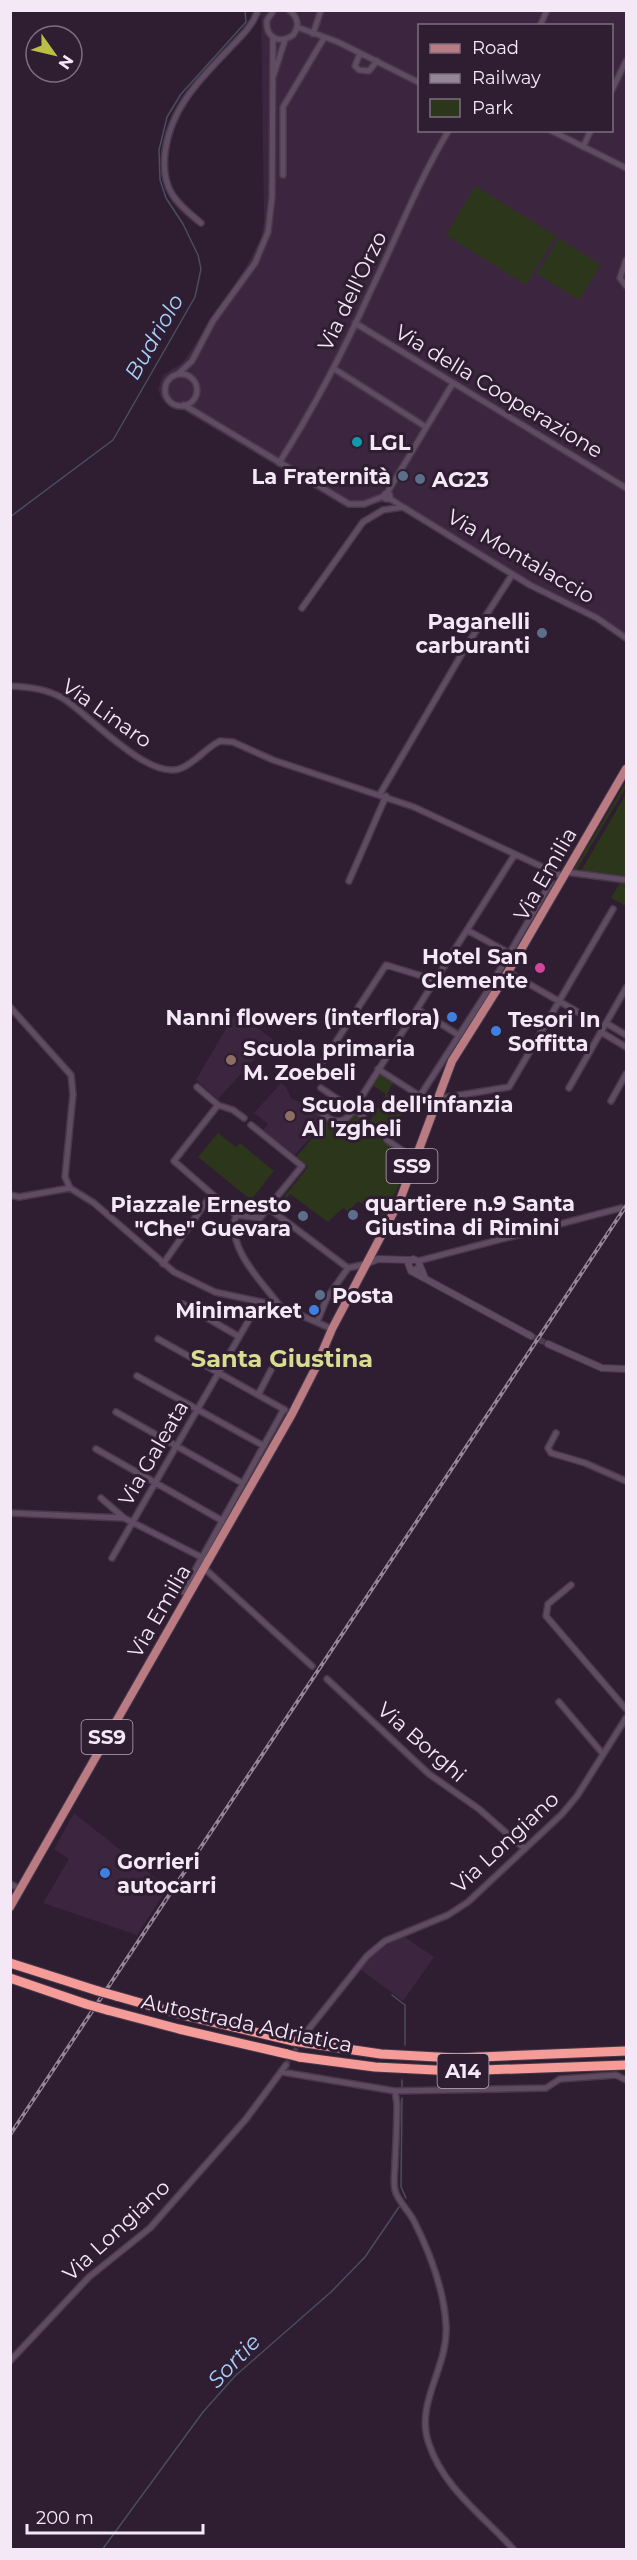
<svg xmlns="http://www.w3.org/2000/svg" width="637" height="2560" font-family="Montserrat,sans-serif">
<style>
.built{fill:#3c253f;fill-rule:evenodd}
.green{fill:#2c361b}
.lines{fill:none;stroke-linecap:round;stroke-linejoin:round}
.stream{stroke:#494e60;stroke-width:1.5}
.minor-tunnel{stroke:#4d3b4f;stroke-width:5;stroke-dasharray:5 2.5;stroke-linecap:butt}
.tertiary-tunnel{stroke:#4d3b4f;stroke-width:6;stroke-dasharray:6 3;stroke-linecap:butt}
.minor-casing{stroke:#48384a;stroke-width:8}
.tertiary-casing{stroke:#48384a;stroke-width:8}
.primary-casing{stroke:#48384a;stroke-width:10}
.motorway-casing{stroke:#48384a;stroke-width:11}
.minor{stroke:#604c62;stroke-width:5}
.tertiary{stroke:#604c62;stroke-width:6}
.primary{stroke:#ba7c82;stroke-width:8}
.motorway{stroke:#f69c98;stroke-width:9}
.rail-casing{stroke:#958798;stroke-width:4}
.rail{stroke:#2f1d32;stroke-width:1.5;stroke-dasharray:4.5;stroke-linecap:butt}
.motorway-bridge-casing{stroke:#48384a;stroke-width:11;stroke-linecap:butt}
.motorway-bridge{stroke:#f69c98;stroke-width:9}
.culture-dot{fill:#0f9aa8;stroke:#2f1d32;stroke-width:2}
.service-dot{fill:#5c6f8a;stroke:#2f1d32;stroke-width:2}
.hotel-dot{fill:#d1479c;stroke:#2f1d32;stroke-width:2}
.shop-dot{fill:#3f7fe0;stroke:#2f1d32;stroke-width:2}
.education-dot{fill:#8d6e63;stroke:#2f1d32;stroke-width:2}
.labels{text-anchor:middle;dominant-baseline:central;stroke-width:6;stroke-linejoin:round;paint-order:stroke}
.shield{fill:#2f1d32;stroke:#b9abbb;stroke-width:1.5}
.shield-label{font-size:20px;font-weight:bold;fill:#f4e8f6}
.street-label{font-size:21px;fill:#f4e8f6;stroke:#2f1d32}
.poi-label{font-size:21px;font-weight:bold;fill:#f4e8f6;stroke:#2f1d32;text-anchor:start}
.water-label{font-size:22px;font-style:italic;fill:#a7d1fb;stroke:#2f1d32}
.quarter-label{font-size:24px;font-weight:bold;fill:#d8de8f;stroke:#2f1d32}
</style>
<rect width="100%" height="100%" fill="#2f1d32"/>
<path class="built" d="M 261,11 L 626,11 L 626,641 L 589,616 L 540,594 L 387,502 L 353,507 L 343,506 L 184,411 L 169,407 L 161,398 L 158,389 L 163,375 L 183,362 L 246,267 L 261,238 L 264,220 ZM 420,26 L 612,26 L 612,130 L 420,130 Z
M 235,1013 L 273,1039 L 218,1099 L 196,1080 Z
M 281,1083 L 286,1087 L 291,1098 L 309,1106 L 326,1119 L 295,1155 L 263,1130 L 268,1124 L 254,1113 Z
M 74,1813 L 168,1888 L 137,1935 L 43,1903 L 69,1859 L 54,1849 Z
M 403,1936 L 434,1957 L 403,2001 L 360,1969 L 377,1951 Z"/>
<path class="green" d="M 475,186 L 556,236 L 526,285 L 446,235 Z
M 559,238 L 601,265 L 579,300 L 537,274 Z
M 626,782 L 625,789 L 576,871 L 574,869 Z
M 626,794 L 626,877 L 581,871 Z
M 620,883 L 626,883 L 626,906 L 611,898 Z
M 379,1074 L 393,1083 L 387,1094 L 408,1108 L 381,1139 L 410,1161 L 383,1220 L 358,1201 L 348,1212 L 343,1208 L 328,1222 L 290,1194 L 277,1211 L 274,1209 L 308,1167 L 296,1157 L 327,1121 L 336,1123 L 353,1114 L 368,1124 L 386,1094 L 372,1085 Z
M 218,1133 L 236,1147 L 240,1143 L 274,1171 L 251,1200 L 198,1157 Z"/>
<g class="lines">
<path class="stream" d="M 10,517 L 113,440 L 195,297 L 201,269 L 198,255 L 183,224 L 166,198 L 160,180 L 159,150 L 167,117 L 181,94 L 246,22 L 245,10
M 392,1995 L 405,2005 L 405,2045
M 402,2080 L 402,2088
M 402,2098 L 401,2187 L 406,2198
M 102,2550 L 203,2412 L 235,2376 L 331,2292 L 365,2257 L 399,2207"/>
<path class="minor-tunnel" d="M 286,2065 L 308,2030"/>
<path class="tertiary-tunnel" d="M 531,1336 L 548,1344"/>
<g class="minor-casing">
<path id="minor" d="M 274,10 L 267,20 C 265,37 279,45 293,35 C 300,26 298,17 289,10
M 540,26 L 547,10
M 297,27 L 338,42 L 420,83
M 313,34 L 321,10
M 360,53 L 355,66 L 359,70 L 369,71 L 377,61
M 273,77 L 285,40
M 612,90 L 626,61
M 550,130 L 626,168
M 583,147 L 591,130
M 283,175 L 283,107 L 324,38
M 201,223 C 175,202 161,189 165,153 C 170,109 199,80 229,49 C 239,38 251,28 257,13
M 626,260 L 620,278 L 626,286
M 355,323 L 626,488
M 333,368 L 426,427
M 178,374 L 192,361 L 213,321 L 255,263 L 268,232 L 272,197 L 273,38
M165 390a16 16 0 1 1 32 0a16 16 0 1 1-32 0Z
M 184,405 L 349,504 L 364,504 L 384,496
M 279,463 C 314,408 344,350 371,290 C 397,237 418,181 449,130
M384 496a3 3 0 1 1 6 0a3 3 0 1 1-6 0Z
M 387,493 L 453,383
M 389,498 L 403,507
M 302,608 L 363,522 L 383,510 L 403,507 L 530,585 L 597,618 L 626,638
M 10,686 C 29,687 48,689 64,699 C 89,715 147,779 179,769 C 195,764 205,748 220,741 L 233,742 L 273,760 L 414,807 L 564,877
M 380,794 L 467,645 L 512,575
M 566,872 L 626,880
M 349,881 L 386,796
M 467,930 L 509,953
M 508,972 L 604,1027
M 10,1007 L 71,1075 L 73,1094 L 65,1177 L 70,1188
M 417,1009 L 457,1034
M 606,1023 L 626,1035
M 601,1032 L 626,1047
M 324,1060 L 386,965 L 435,980
M 378,1069 L 420,1096 L 487,992 L 551,882
M 197,1087 L 218,1105 L 174,1161 L 236,1215
M 321,1088 L 363,1116
M 569,1088 L 626,988
M 436,1099 L 509,1087 L 613,909
M 611,1101 L 626,1074
M 308,1102 C 322,1111 334,1131 350,1115 L 515,854
M 218,1105 L 233,1110 L 244,1118
M 251,1125 L 302,1166 L 266,1210
M 387,1140 L 415,1159
M 10,1195 L 19,1197 L 70,1188 L 94,1203 L 174,1272 L 215,1292 L 280,1306 L 332,1329
M 236,1215 L 260,1218 L 266,1210 L 271,1210 L 348,1268
M 236,1215 C 225,1247 263,1283 280,1306
M 418,1261 L 621,1208
M 163,1264 L 211,1195
M 183,1304 L 238,1336
M 317,1322 L 327,1298 L 348,1268 L 366,1264
M 158,1339 L 285,1410
M 137,1376 L 264,1446
M 258,1395 L 271,1370
M 116,1412 L 242,1483
M 556,1433 L 548,1448 L 551,1453 L 585,1463 L 626,1481
M 96,1449 L 221,1520
M 101,1498 L 124,1518
M 10,1513 L 124,1518 L 203,1558
M 112,1558 L 250,1318
M 204,1568 L 312,1666
M 571,1585 L 548,1604 L 546,1616 L 626,1709
M 183,1592 L 284,1409
M 327,1679 L 429,1774 L 479,1809 L 525,1849
M 559,1702 L 603,1754
M 10,1884 L 21,1889
M 308,2030 L 367,1956 L 385,1941 L 448,1915 L 468,1902 L 562,1814 L 577,1796 L 626,1718
M 282,2072 L 395,2091 L 546,2088 L 560,2079 L 616,2075 L 626,2080
M 395,2091 L 397,2104 C 397,2123 396,2143 395,2163 C 395,2171 393,2182 395,2190 C 397,2200 409,2211 414,2221 C 430,2253 444,2289 446,2325 C 449,2367 414,2403 429,2444 C 444,2489 485,2517 514,2550
M 10,2361 L 89,2277 L 150,2228 L 246,2119 L 286,2065"/>
</g>
<g class="tertiary-casing">
<path id="tertiary" d="M 366,1264 L 378,1259 L 410,1260
M 419,1268 L 411,1271 L 408,1263 L 413,1259 L 418,1261 L 425,1278
M 411,1271 L 531,1336
M 548,1344 L 602,1368 L 626,1369"/>
</g>
<g class="primary-casing">
<path id="primary" d="M 10,1907 L 292,1414 L 315,1369 L 332,1329 L 400,1200 L 452,1061 L 508,972 L 626,769"/>
</g>
<g class="motorway-casing">
<path id="motorway" d="M 10,1963 L 98,1991
M 10,1978 L 86,2004
M 116,1996 L 183,2015 L 293,2041
M 107,2010 L 179,2029 L 287,2054
M 306,2043 L 381,2054 L 456,2058 L 626,2051
M 299,2057 L 375,2067 L 455,2071 L 626,2065"/>
</g>
<use href="#minor" class="minor"/>
<use href="#tertiary" class="tertiary"/>
<use href="#primary" class="primary"/>
<use href="#motorway" class="motorway"/>
<g class="rail-casing">
<path id="rail" d="M 10,2135 L 626,1206"/>
</g>
<use href="#rail" class="rail"/>
<g class="motorway-bridge-casing">
<path id="motorway-bridge" d="M 98,1991 L 116,1996
M 86,2004 L 107,2010
M 293,2041 L 306,2043
M 287,2054 L 299,2057"/>
</g>
<use href="#motorway-bridge" class="motorway-bridge"/>
</g>
<circle class="culture-dot" cx="357" cy="442" r="6"/>
<g class="service-dot">
<circle cx="403" cy="476" r="6"/>
<circle cx="420" cy="479" r="6"/>
<circle cx="542" cy="633" r="6"/>
<circle cx="353" cy="1215" r="6"/>
<circle cx="303" cy="1216" r="6"/>
<circle cx="320" cy="1295" r="6"/>
</g>
<circle class="hotel-dot" cx="540" cy="968" r="6"/>
<g class="shop-dot">
<circle cx="452" cy="1017" r="6"/>
<circle cx="496" cy="1031" r="6"/>
<circle cx="314" cy="1310" r="6"/>
<circle cx="105" cy="1873" r="6"/>
</g>
<g class="education-dot">
<circle cx="231" cy="1060" r="6"/>
<circle cx="290" cy="1116" r="6"/>
</g>
<g class="labels">
<g class="shield">
<rect x="386.5" y="1149" width="51" height="34" rx="4.5"/>
<rect x="81.5" y="1720" width="51" height="34" rx="4.5"/>
<rect x="437.5" y="2054" width="51" height="34" rx="4.5"/>
</g>
<g class="shield-label">
<text x="412" y="1166">SS9</text>
<text x="107" y="1737">SS9</text>
<text x="463" y="2071">A14</text>
</g>
<g class="street-label">
<text transform="translate(352 291) rotate(-64)">Via dell'Orzo</text>
<text transform="translate(499 391) rotate(31)">Via della Cooperazione</text>
<text transform="translate(521 556) rotate(30)">Via Montalaccio</text>
<text transform="translate(107 713) rotate(35)">Via Linaro</text>
<text transform="translate(545 874) rotate(-60)">Via Emilia</text>
<text transform="translate(153 1453) rotate(-60)">Via Galeata</text>
<text transform="translate(159 1611) rotate(-60)">Via Emilia</text>
<text transform="translate(422 1742) rotate(41)">Via Borghi</text>
<text transform="translate(505 1842) rotate(-43)">Via Longiano</text>
<text transform="translate(247 2023) rotate(12)">Autostrada Adriatica</text>
<text transform="translate(116 2230) rotate(-43)">Via Longiano</text>
</g>
<g class="poi-label">
<text x="369" y="442">LGL</text>
<text x="391" y="476" text-anchor="end">La Fraternità</text>
<text x="432" y="479">AG23</text>
<text x="530" y="621" text-anchor="end">Paganelli<tspan x="530" dy="24">carburanti</tspan></text>
<text x="528" y="956" text-anchor="end">Hotel San<tspan x="528" dy="24">Clemente</tspan></text>
<text x="440" y="1017" text-anchor="end">Nanni flowers (interflora)</text>
<text x="508" y="1019">Tesori In<tspan x="508" dy="24">Soffitta</tspan></text>
<text x="243" y="1048">Scuola primaria<tspan x="243" dy="24">M. Zoebeli</tspan></text>
<text x="302" y="1104">Scuola dell'infanzia<tspan x="302" dy="24">Al 'zgheli</tspan></text>
<text x="365" y="1203">quartiere n.9 Santa<tspan x="365" dy="24">Giustina di Rimini</tspan></text>
<text x="291" y="1204" text-anchor="end">Piazzale Ernesto<tspan x="291" dy="24">"Che" Guevara</tspan></text>
<text x="332" y="1295">Posta</text>
<text x="302" y="1310" text-anchor="end">Minimarket</text>
<text x="117" y="1861">Gorrieri<tspan x="117" dy="24">autocarri</tspan></text>
</g>
<g class="water-label">
<text transform="translate(154 337) rotate(-60)">Budriolo</text>
<text transform="translate(234 2361) rotate(-46)">Sortie</text>
</g>
<g class="quarter-label">
<text x="282" y="1358">Santa Giustina</text>
</g>
</g>
<rect width="637" height="2560" fill="none" stroke="#f4e8f6" stroke-width="24"/>
<rect x="418" y="24" width="195" height="108" fill="#2f1d32" stroke="#7e6e80" stroke-width="1.5"/>
<rect x="430" y="44" width="30" height="9" fill="#ba7c82" stroke="#7e6e80" stroke-width="1.5"/>
<text x="472" y="54" font-size="18" fill="#f4e8f6">Road</text>
<rect x="430" y="74" width="30" height="9" fill="#958798" stroke="#7e6e80" stroke-width="1.5"/>
<text x="472" y="84" font-size="18" fill="#f4e8f6">Railway</text>
<rect x="430" y="99" width="30" height="18" fill="#2c361b" stroke="#7e6e80" stroke-width="1.5"/>
<text x="472" y="114" font-size="18" fill="#f4e8f6">Park</text>
<g transform="translate(54 54) rotate(124)"><circle r="28" fill="#2f1d32" stroke="#7e6e80" stroke-width="1.5"/>
<path d="M0-4.5L10 22L0 15L-10 22Z" fill="#bbc045"/>
<text y="-9" font-size="16" font-weight="bold" text-anchor="middle" fill="#f4e8f6">N</text>
</g>
<path d="M27 2524v9h176v-9" fill="none" stroke="#f4e8f6" stroke-width="3"/>
<text x="36" y="2524" font-size="18" fill="#f4e8f6" stroke="#2f1d32" stroke-width="4.5" paint-order="stroke">200 m</text>
</svg>
